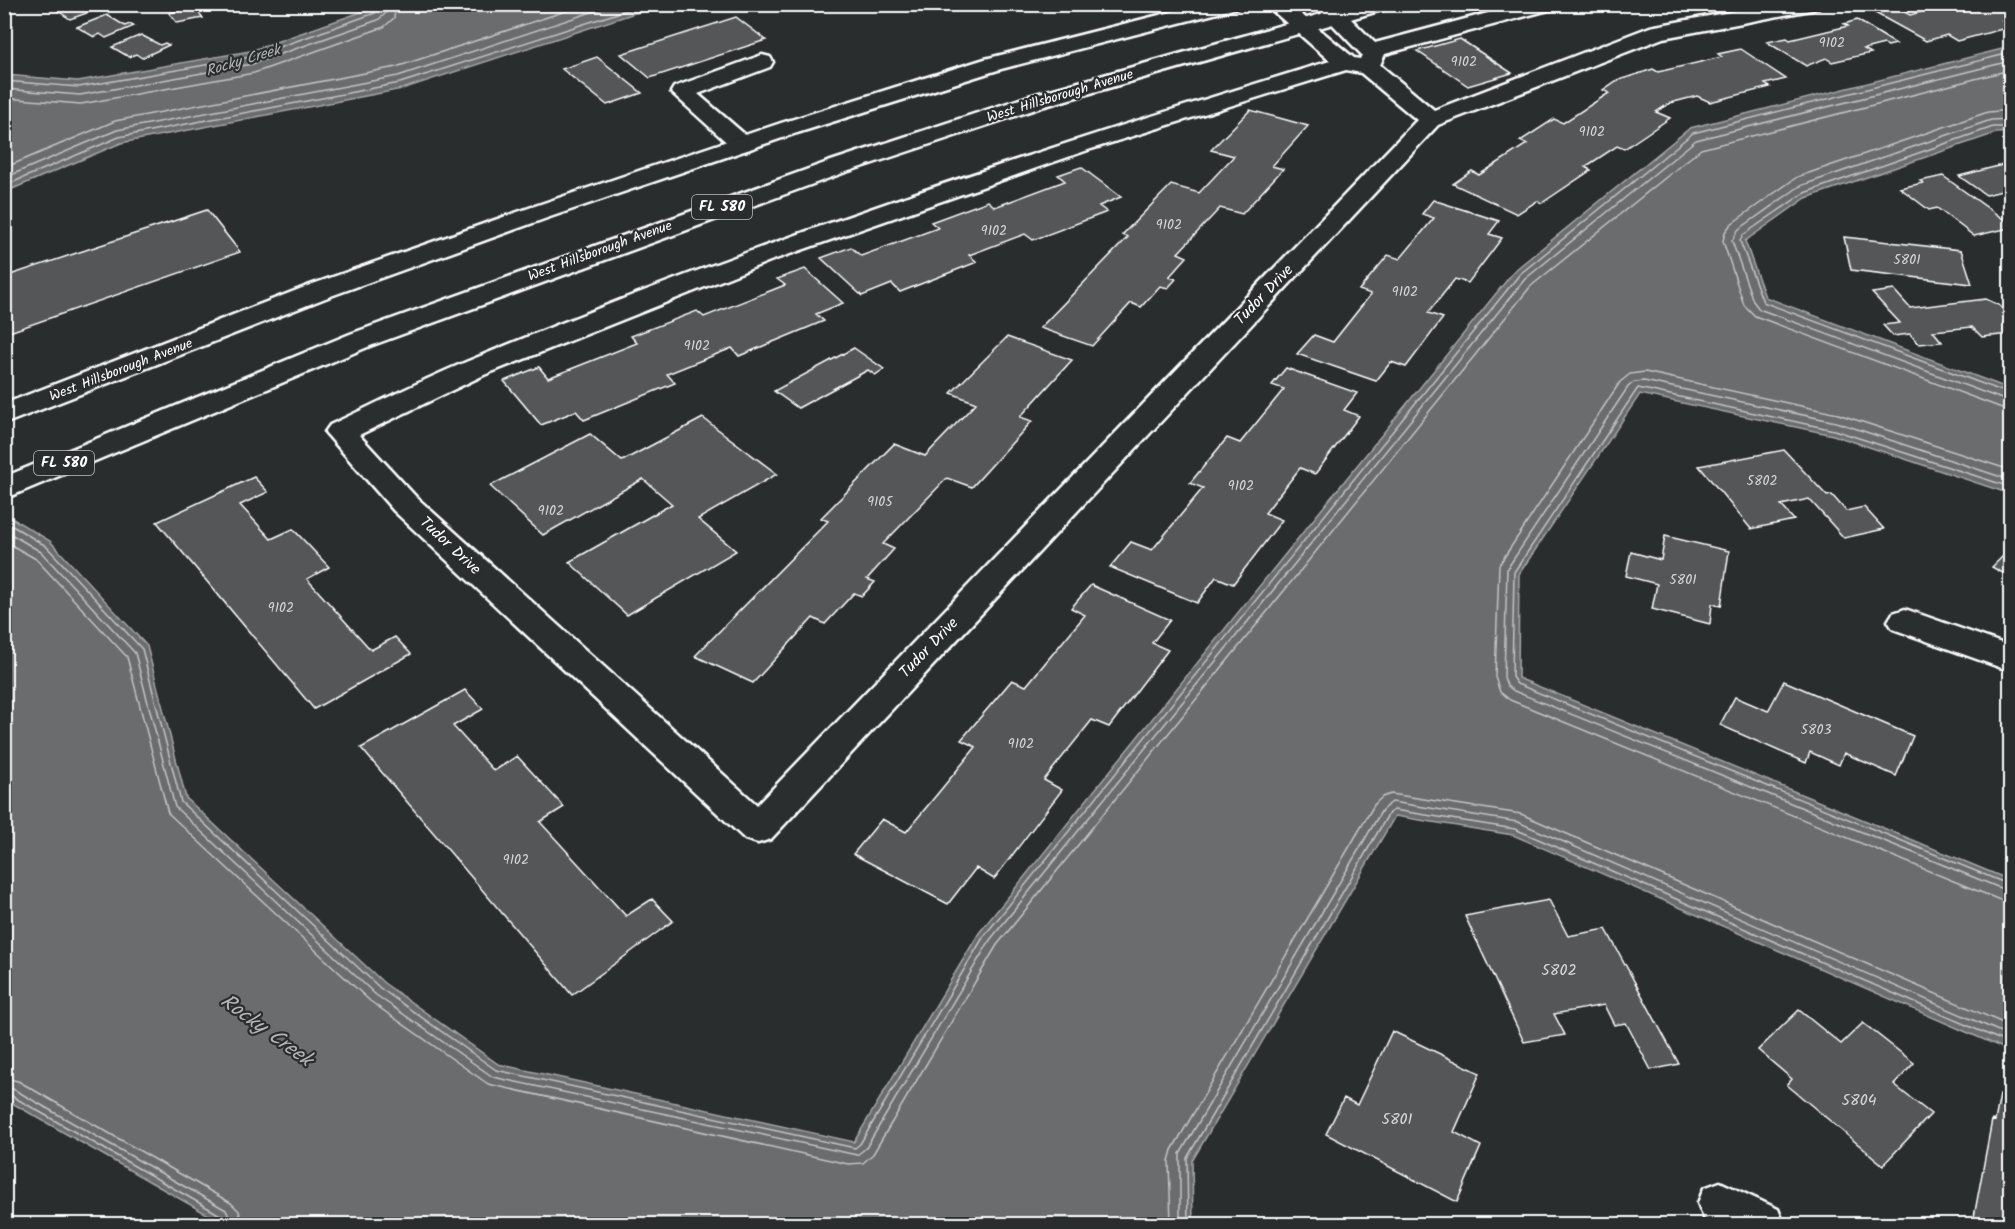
<svg xmlns="http://www.w3.org/2000/svg" width="2015" height="1229" font-family="Kalam,sans-serif">
<style>
.water{fill:#6a6c6d;stroke:#a6a7a7;stroke-width:1.5}
.lines{fill:none;stroke-linecap:round;stroke-linejoin:round}
.shore{stroke:#c3c4c5;stroke-width:1.5}
.building{fill:#555758;stroke:#fff;stroke-width:1.5}
.minor-casing{stroke:#fff;stroke-width:5}
.major-casing{stroke:#fff;stroke-width:5}
.minor{fill:#2a2d2e;fill-rule:evenodd}
.major{fill:#2a2d2e;fill-rule:evenodd}
.labels{text-anchor:middle;dominant-baseline:central;stroke-width:4.5;stroke-linejoin:round;paint-order:stroke}
.number-label{font-size:14px;fill:#d4d5d5}
.far-street-label{font-size:14px;fill:#fff;stroke:#2a2d2e}
.far-water-label{font-size:15px;font-style:italic;fill:#b4b6b6;stroke:#2a2d2e}
.shield{fill:#2a2d2e;stroke:#bfc0c0;stroke-width:1.5}
.shield-label{font-size:15px;font-weight:bold;fill:#fff}
.street-label{font-size:16px;fill:#fff;stroke:#2a2d2e}
.near-number-label{font-size:16px;fill:#d4d5d5}
.near-water-label{font-size:21px;font-style:italic;fill:#b4b6b6;stroke:#2a2d2e}
</style>
<rect width="100%" height="100%" fill="#2a2d2e"/>
<filter id="ink" filterUnits="userSpaceOnUse"><feTurbulence type="fractalNoise" baseFrequency=".0167" numOctaves="2"/><feDisplacementMap in="SourceGraphic" scale="12" xChannelSelector="R" yChannelSelector="G"/><feConvolveMatrix kernelMatrix="1 2 1 2 8 2 1 2 1" color-interpolation-filters="sRGB"/></filter>
<g filter="url(#ink)">
<path class="water" d="M 381,5 L 681,5 L 635,13 L 402,89 L 121,143 L 5,192 L 5,75 L 78,81 L 250,51 Z
M 2010,47 L 2010,132 L 1996,133 L 1806,198 L 1745,241 L 1765,297 L 2010,389 L 2010,494 L 1833,435 L 1640,394 L 1519,574 L 1518,678 L 2010,880 L 2010,1051 L 1513,835 L 1395,816 L 1192,1161 L 1193,1224 L 224,1224 L 5,1099 L 5,514 L 50,541 L 147,646 L 186,798 L 384,983 L 498,1064 L 854,1142 L 979,933 L 1515,270 L 1690,128 Z"/>
<g class="lines">
<path class="shore" d="M 4,81 L 79,87 L 251,57 L 375,13 L 380,4
M 4,89 L 80,95 L 252,64 L 378,20 L 386,13 L 387,4
M 4,98 L 81,104 L 254,73 L 384,27 L 394,18 L 396,4
M 2010,110 L 1988,112 L 1797,177 L 1731,224 L 1725,232 L 1723,241 L 1744,305 L 1755,316 L 2010,411
M 2010,119 L 1991,120 L 1800,186 L 1738,230 L 1732,241 L 1753,301 L 1759,309 L 2010,402
M 2010,127 L 1993,127 L 1804,193 L 1743,235 L 1740,241 L 1763,302 L 2010,394
M 4,168 L 115,121 L 396,67 L 587,4
M 4,178 L 117,130 L 398,76 L 616,4
M 4,186 L 119,137 L 400,83 L 646,4
M 2010,470 L 1838,414 L 1645,372 L 1630,374 L 1620,382 L 1499,565 L 1495,677 L 1500,692 L 1510,700 L 2000,900 L 2010,901
M 2010,480 L 1836,422 L 1644,381 L 1634,382 L 1628,387 L 1507,569 L 1504,677 L 1507,686 L 1514,691 L 2010,892
M 2010,487 L 1834,430 L 1638,388 L 1514,572 L 1512,677 L 1517,684 L 2010,885
M 4,521 L 46,546 L 142,649 L 181,802 L 380,988 L 496,1070 L 855,1148 L 860,1144 L 984,936 L 1520,274 L 1693,133 L 2010,53
M 4,530 L 41,552 L 135,653 L 175,807 L 376,995 L 493,1077 L 857,1155 L 866,1148 L 990,940 L 1525,279 L 1696,140 L 2010,61
M 4,541 L 36,559 L 127,657 L 168,813 L 370,1001 L 488,1084 L 848,1164 L 863,1163 L 873,1154 L 997,945 L 1531,286 L 1701,149 L 2010,70
M 4,1078 L 18,1081 L 231,1203 L 239,1211 L 242,1224
M 4,1087 L 13,1089 L 226,1210 L 233,1224
M 4,1094 L 10,1095 L 222,1216 L 226,1224
M 1171,1224 L 1169,1161 L 1172,1150 L 1374,805 L 1382,797 L 1391,794 L 1521,814 L 2010,1026
M 1180,1224 L 1180,1154 L 1382,810 L 1392,802 L 1518,822 L 2010,1036
M 1188,1224 L 1187,1158 L 1389,813 L 1394,810 L 1515,829 L 2010,1044"/>
</g>
<path class="building" d="M 68,4 L 100,4 L 98,5 L 101,8 L 70,19 L 55,9 Z
M 1949,4 L 2010,4 L 2010,19 L 2002,21 L 2010,27 L 1957,41 L 1947,35 L 1926,41 L 1875,13 L 1897,8 L 1910,15 Z
M 14,5 L 5,28 L 4,28 L 4,6 Z
M 195,7 L 203,18 L 177,23 L 169,13 Z
M 107,15 L 125,26 L 130,24 L 134,26 L 106,38 L 100,34 L 94,37 L 77,27 Z
M 736,17 L 766,40 L 650,78 L 621,54 Z
M 1857,20 L 1896,44 L 1888,46 L 1884,44 L 1864,49 L 1871,53 L 1832,62 L 1826,58 L 1806,66 L 1767,42 L 1787,38 L 1790,40 L 1848,26 L 1844,24 Z
M 141,35 L 160,45 L 165,43 L 169,45 L 142,58 L 136,54 L 129,57 L 112,47 Z
M 1460,39 L 1512,73 L 1468,86 L 1417,51 Z
M 1741,49 L 1786,79 L 1765,84 L 1770,87 L 1710,102 L 1697,96 L 1670,103 L 1656,112 L 1670,118 L 1624,149 L 1617,146 L 1585,167 L 1591,170 L 1542,203 L 1537,201 L 1517,214 L 1453,184 L 1472,171 L 1479,175 L 1527,144 L 1520,141 L 1554,119 L 1563,123 L 1609,93 L 1603,90 L 1616,81 L 1653,69 L 1658,72 L 1722,57 L 1718,54 Z
M 597,57 L 642,93 L 607,105 L 562,69 Z
M 1250,110 L 1308,126 L 1272,166 L 1283,169 L 1242,214 L 1220,208 L 1178,253 L 1187,257 L 1169,277 L 1176,279 L 1168,288 L 1160,286 L 1141,307 L 1131,303 L 1092,346 L 1040,328 L 1128,237 L 1122,235 L 1171,185 L 1199,193 L 1234,156 L 1211,150 Z
M 2010,163 L 2010,189 L 1986,195 L 1959,176 Z
M 1081,167 L 1121,197 L 1099,206 L 1107,212 L 1033,240 L 1025,234 L 969,255 L 977,262 L 900,292 L 892,284 L 862,296 L 821,258 L 851,247 L 861,256 L 938,228 L 931,222 L 988,201 L 995,207 L 1065,181 L 1058,175 Z
M 1943,176 L 2010,224 L 2010,228 L 1974,236 L 1937,208 L 1929,210 L 1900,188 L 1923,183 L 1920,181 Z
M 1433,200 L 1499,221 L 1489,234 L 1502,238 L 1468,283 L 1455,279 L 1428,313 L 1443,318 L 1406,367 L 1391,362 L 1376,381 L 1297,354 L 1314,335 L 1333,342 L 1371,294 L 1359,290 L 1388,255 L 1400,259 L 1434,218 L 1422,214 Z
M 207,210 L 240,252 L 4,334 L 4,277 Z
M 1844,237 L 1961,250 L 1972,284 L 1851,270 Z
M 805,269 L 843,303 L 816,314 L 824,321 L 739,356 L 732,348 L 667,374 L 675,383 L 584,420 L 576,411 L 541,425 L 504,381 L 539,367 L 548,378 L 637,343 L 631,336 L 697,311 L 704,317 L 785,285 L 777,279 Z
M 1894,290 L 1910,308 L 1986,299 L 1999,305 L 2009,315 L 2009,323 L 2004,323 L 2010,329 L 2010,334 L 1982,337 L 1972,327 L 1933,331 L 1942,342 L 1919,344 L 1910,334 L 1893,336 L 1883,325 L 1900,323 L 1872,293 Z
M 1007,337 L 1072,360 L 1020,417 L 1032,421 L 972,487 L 947,478 L 883,544 L 894,549 L 867,579 L 875,582 L 862,596 L 854,593 L 825,624 L 813,618 L 753,683 L 695,656 L 828,521 L 821,518 L 894,444 L 925,456 L 976,403 L 951,393 Z
M 854,348 L 884,369 L 875,375 L 868,370 L 798,408 L 774,391 Z
M 1286,368 L 1357,393 L 1344,410 L 1359,416 L 1315,474 L 1300,468 L 1265,513 L 1282,520 L 1233,584 L 1216,577 L 1197,603 L 1110,567 L 1131,542 L 1152,550 L 1203,488 L 1190,483 L 1227,438 L 1240,443 L 1284,389 L 1272,385 Z
M 703,418 L 777,474 L 698,519 L 736,551 L 627,615 L 569,562 L 672,504 L 643,479 L 543,535 L 490,486 L 590,434 L 622,461 Z
M 1784,450 L 1827,496 L 1832,495 L 1846,511 L 1864,507 L 1884,529 L 1844,538 L 1809,499 L 1781,505 L 1794,520 L 1751,529 L 1699,466 Z
M 254,477 L 268,492 L 240,505 L 271,539 L 293,529 L 329,567 L 307,579 L 371,650 L 395,637 L 411,654 L 314,709 L 157,522 Z
M 1665,536 L 1729,551 L 1721,606 L 1712,604 L 1710,624 L 1652,609 L 1657,584 L 1626,576 L 1631,552 L 1661,560 Z
M 2010,549 L 2010,577 L 1992,567 Z
M 1091,585 L 1170,620 L 1152,643 L 1168,650 L 1109,727 L 1092,720 L 1044,780 L 1062,790 L 994,879 L 976,868 L 948,904 L 853,854 L 882,819 L 906,832 L 976,747 L 961,740 L 1012,680 L 1026,686 L 1085,615 L 1071,608 Z
M 1784,681 L 1913,736 L 1896,776 L 1844,753 L 1839,765 L 1810,752 L 1806,763 L 1720,725 L 1735,697 L 1768,711 Z
M 465,690 L 483,709 L 453,726 L 494,771 L 517,756 L 564,807 L 540,822 L 626,916 L 652,899 L 673,921 L 572,995 L 361,748 Z
M 1549,900 L 1568,936 L 1606,929 L 1679,1064 L 1651,1070 L 1626,1023 L 1614,1025 L 1604,1005 L 1554,1014 L 1565,1035 L 1524,1042 L 1465,916 Z
M 1799,1010 L 1841,1044 L 1863,1023 L 1914,1063 L 1894,1085 L 1931,1114 L 1883,1165 L 1787,1085 L 1792,1079 L 1758,1050 Z
M 1392,1031 L 1480,1073 L 1454,1132 L 1481,1146 L 1457,1202 L 1326,1134 L 1344,1098 L 1357,1105 Z
M 2000,1095 L 2010,1099 L 2010,1224 L 1989,1224 L 1974,1217 L 1992,1120 L 1995,1121 Z"/>
<g class="lines">
<g class="minor-casing">
<path id="minor" d="M 1265,4 L 1289,4 L 1354,58 L 1360,59 L 1362,55 L 1313,4 L 1336,4 L 1375,43 L 1522,4 L 1559,4 L 1556,8 L 1385,54 L 1380,65 L 1434,110 L 1650,27 L 1773,4 L 1821,4 L 1818,8 L 1811,10 L 1663,38 L 1438,125 L 771,839 L 758,843 L 745,839 L 394,511 L 325,432 L 330,425 C 375,404 420,381 466,362 C 748,244 1038,150 1330,61 ZM 1346,70 L 1361,73 L 1417,120 L 757,805 L 416,497 L 359,435 L 484,375 L 770,261 L 1091,149 Z
M 762,55 L 770,57 L 773,62 L 770,67 L 698,94 L 750,139 L 754,144 L 750,149 L 742,151 L 734,149 L 671,92 L 674,87 Z
M 1905,609 L 2010,646 L 2010,671 L 1893,629 L 1888,621 L 1893,613 Z
M 1720,1182 L 1778,1209 L 1784,1224 L 1717,1224 L 1704,1218 L 1698,1203 L 1704,1188 Z"/>
</g>
<g class="major-casing">
<path id="major" d="M 1203,4 L 1240,4 L 1237,8 L 1001,69 L 797,133 L 547,218 L 328,297 L 4,424 L 4,404 L 310,285 L 529,208 L 781,123 L 985,59 Z
M 1357,4 L 1392,4 L 1389,8 L 1045,106 L 843,173 L 370,346 L 4,499 L 4,477 L 350,334 L 825,163 L 1029,96 Z"/>
</g>
<use href="#minor" class="minor"/>
<use href="#major" class="major"/>
</g>
</g>
<g class="labels">
<g class="number-label">
<text x="1832" y="43">9102</text>
<text x="1464" y="62">9102</text>
<text x="1592" y="132">9102</text>
<text x="1169" y="225">9102</text>
<text x="994" y="231">9102</text>
<text x="1907" y="260">5801</text>
<text x="1405" y="292">9102</text>
<text x="697" y="346">9102</text>
<text x="1762" y="481">5802</text>
<text x="1241" y="486">9102</text>
<text x="880" y="502">9105</text>
<text x="551" y="511">9102</text>
<text x="1683" y="580">5801</text>
<text x="281" y="608">9102</text>
<text x="1816" y="730">5803</text>
<text x="1021" y="744">9102</text>
<text x="516" y="860">9102</text>
</g>
<g class="far-street-label">
<text transform="translate(1060 96) rotate(-17)">West Hillsborough Avenue</text>
<text transform="translate(600 251) rotate(-20)">West Hillsborough Avenue</text>
<text transform="translate(121 370) rotate(-21)">West Hillsborough Avenue</text>
</g>
<g class="far-water-label">
<text transform="translate(243 61) rotate(-17)">Rocky Creek</text>
</g>
<g class="shield">
<rect x="692" y="195" width="60" height="24" rx="4.5"/>
<rect x="34" y="451" width="60" height="24" rx="4.5"/>
</g>
<g class="shield-label">
<text x="722" y="207">FL 580</text>
<text x="64" y="463">FL 580</text>
</g>
<g class="street-label">
<text transform="translate(1264 295) rotate(-46)">Tudor Drive</text>
<text transform="translate(450 546) rotate(43)">Tudor Drive</text>
<text transform="translate(929 648) rotate(-46)">Tudor Drive</text>
</g>
<g class="near-number-label">
<text x="1559" y="970">5802</text>
<text x="1859" y="1100">5804</text>
<text x="1397" y="1119">5801</text>
</g>
<g class="near-water-label">
<text transform="translate(266 1031) rotate(36)">Rocky Creek</text>
</g>
</g>
<rect width="2015" height="1229" fill="none" stroke="#2a2d2e" stroke-width="24"/>
<rect x="12" y="12" width="1991" height="1205" fill="none" stroke="#fff" stroke-width="2" filter="url(#ink)"/>
</svg>
